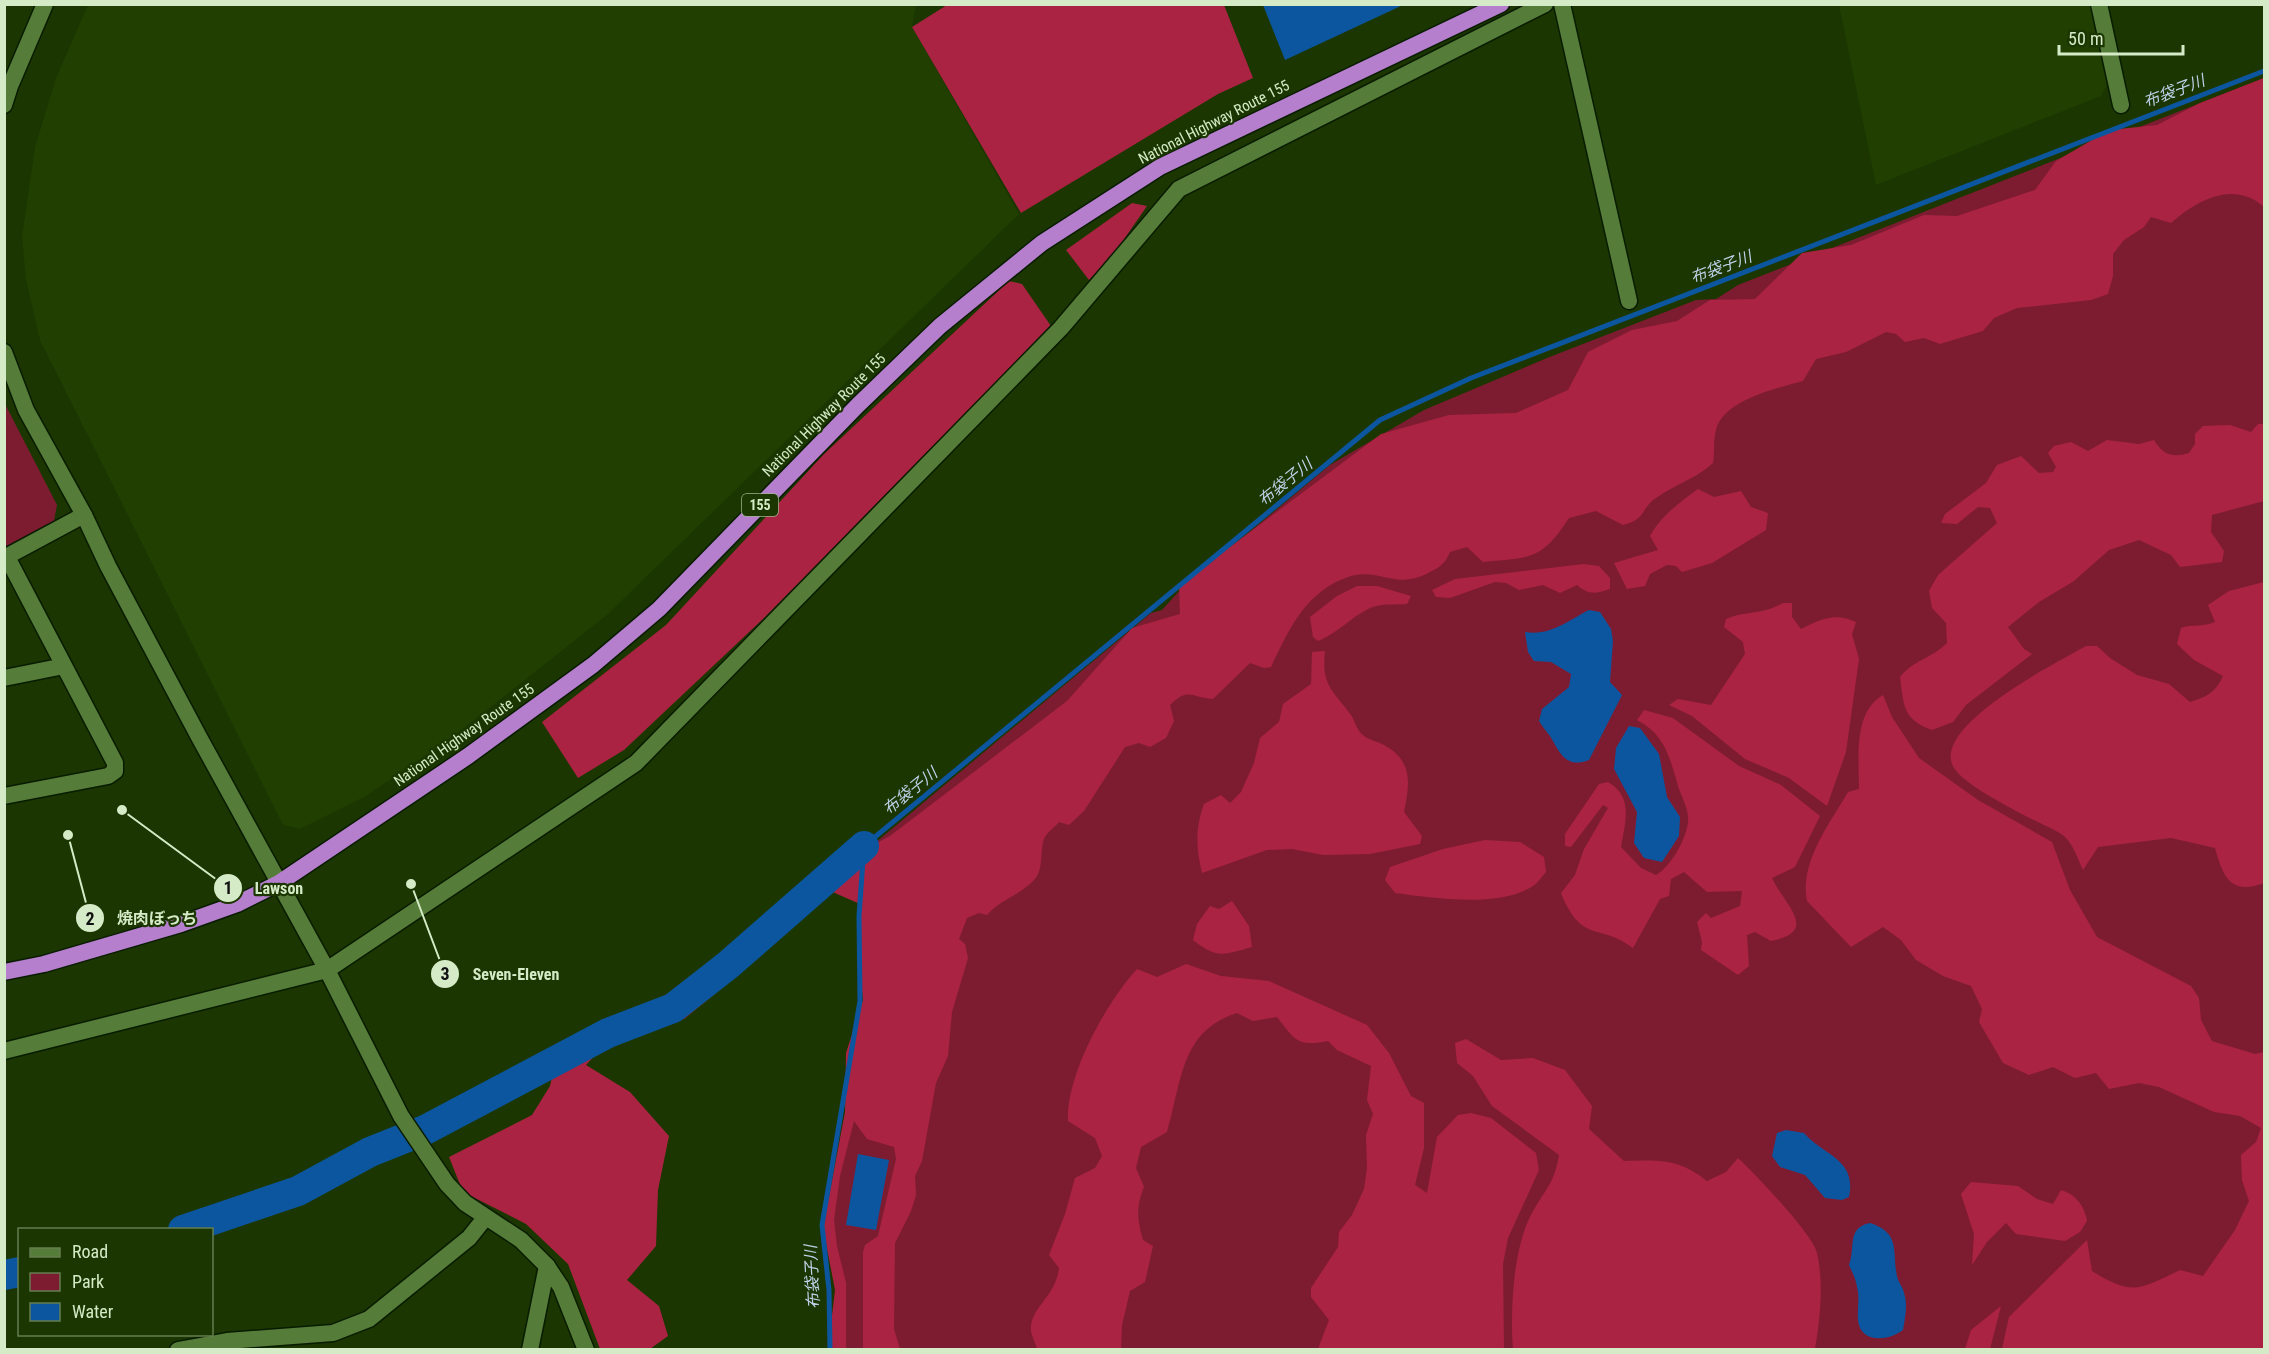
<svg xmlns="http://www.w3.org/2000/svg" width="2269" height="1354" font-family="'Roboto Condensed','Noto Sans JP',sans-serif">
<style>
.built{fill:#203f01}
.green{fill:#7d1c31}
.forest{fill:#aa2342}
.water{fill:#0c569f}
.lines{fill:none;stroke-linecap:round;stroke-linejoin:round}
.stream{stroke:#0c569f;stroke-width:5}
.river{stroke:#0c569f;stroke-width:30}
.minor-casing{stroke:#091c00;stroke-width:19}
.tertiary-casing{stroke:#091c00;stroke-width:19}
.trunk-casing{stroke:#091c00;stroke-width:19}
.minor{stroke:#557c38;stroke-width:16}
.tertiary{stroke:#557c38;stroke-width:16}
.trunk{stroke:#b57fce;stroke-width:16}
.labels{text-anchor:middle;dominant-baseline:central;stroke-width:4.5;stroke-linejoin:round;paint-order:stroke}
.shield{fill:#1b3600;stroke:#9db58b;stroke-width:1.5}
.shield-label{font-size:14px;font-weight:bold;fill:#d5ebc7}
.street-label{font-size:15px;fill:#d5ebc7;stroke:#1b3600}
.water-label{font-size:16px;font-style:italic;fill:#bdd1e9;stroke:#1b3600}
.leader{fill:none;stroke:#d5ebc7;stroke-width:2}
.callout-dot{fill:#d5ebc7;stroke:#1b3600;stroke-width:2}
.mark-label{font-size:18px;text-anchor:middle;font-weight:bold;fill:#111}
.callout-label{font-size:16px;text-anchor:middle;font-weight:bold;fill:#d5ebc7;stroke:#1b3600;stroke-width:4.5;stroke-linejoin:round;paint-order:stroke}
</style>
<rect width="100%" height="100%" fill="#1b3600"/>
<path class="built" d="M 88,5 L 916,5 L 912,27 L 1019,214 L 607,615 L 454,736 L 366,796 L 300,829 L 283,825 L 40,340 L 26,280 L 22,237 L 35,147 L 56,78 Z
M 1839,5 L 2090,5 L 2107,85 L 2101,96 L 1876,185 Z"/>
<path class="green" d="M 2264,78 L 2264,1349 L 831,1349 L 836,1288 L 826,1227 L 865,1002 L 869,848 L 1151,613 L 1162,610 L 1181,589 L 1330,465 L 1424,410 L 1547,358 L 1696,300 L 1716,299 L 1738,285 Z
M 4,402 L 57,505 L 53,526 L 4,552 Z"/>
<path class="forest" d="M 947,5 L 1224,5 L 1253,78 L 1218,94 L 1021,213 L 912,27 Z
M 2264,78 L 2264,207 C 2234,180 2197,200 2171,223 L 2151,217 L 2144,227 L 2124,240 L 2113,254 L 2113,276 L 2108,294 L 2091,300 L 2017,308 L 1994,318 L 1983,331 L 1940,344 L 1924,338 L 1905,342 L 1896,334 L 1886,332 L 1846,352 L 1816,359 L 1803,381 C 1778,388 1723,400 1716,430 C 1713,440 1715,452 1713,463 C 1696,479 1675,484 1656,498 C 1640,509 1647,519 1623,525 L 1596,511 L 1569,518 C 1541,561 1531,557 1483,562 L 1467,547 L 1450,552 C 1445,564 1440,567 1428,573 C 1396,590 1380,568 1351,576 C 1306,590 1289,629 1271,667 L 1264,668 L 1250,663 L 1213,699 C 1191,697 1188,687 1170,705 L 1174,721 L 1166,738 L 1150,747 L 1139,743 L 1125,747 L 1084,811 L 1069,825 L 1059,822 C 1055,827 1046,833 1044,839 C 1039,854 1045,872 1031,883 C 1017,896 1000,900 987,915 L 979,913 L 967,918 L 959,939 L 965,944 L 968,958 L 952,1012 L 948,1056 L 936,1083 L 922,1161 L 915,1176 L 916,1195 L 911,1211 L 895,1243 L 894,1329 L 900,1349 L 863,1349 L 863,1252 L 865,1245 L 878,1236 L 896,1159 L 894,1147 L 867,1139 L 854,1121 L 840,1176 L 834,1220 L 837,1246 L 846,1283 L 846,1349 L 828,1349 L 835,1290 L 823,1228 L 845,1112 L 846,1053 L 863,1000 L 857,939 L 860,904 L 828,890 L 790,908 L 724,963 L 711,997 L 684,1019 L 658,1009 L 622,1026 L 586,1065 L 630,1092 L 669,1136 L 658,1190 L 656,1246 L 627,1280 L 659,1306 L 668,1336 L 650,1349 L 600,1349 L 568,1264 L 526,1224 L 463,1192 L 449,1157 L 532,1115 L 550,1086 L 556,1059 L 573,1037 L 666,995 L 829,868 L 890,836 L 1067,701 L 1132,628 L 1180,614 L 1179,585 L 1381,434 L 1449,415 L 1516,413 L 1568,390 L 1588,352 L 1632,330 L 1677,321 L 1710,300 L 1755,299 L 1802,253 L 1851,245 L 1924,215 L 1957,216 L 2035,190 L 2056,161 L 2109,130 L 2157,125 L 2200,103 Z
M 1132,203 L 1147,206 L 1111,258 L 1089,280 L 1066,250 Z
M 1009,281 L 1022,284 L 1051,326 L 765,617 L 624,750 L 578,778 L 542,722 L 666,625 L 824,454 Z
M 2258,424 L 2264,424 L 2264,501 L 2212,515 L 2211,532 L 2224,551 L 2222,562 L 2180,567 L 2171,555 L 2139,540 L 2109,550 L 2074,581 L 2039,602 L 2008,627 L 2024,649 L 2032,654 L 1966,705 L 1953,722 L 1932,730 C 1902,719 1904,705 1900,677 C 1915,659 1931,659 1947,643 L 1946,623 L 1932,608 L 1929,591 L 1938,575 L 1997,523 L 1990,508 L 1978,507 L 1957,524 L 1941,523 L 1945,514 L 1986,483 L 1997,465 L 2021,456 L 2039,473 L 2053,472 L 2056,467 L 2048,453 L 2054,446 L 2071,442 L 2088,451 L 2107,440 L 2139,444 L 2154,440 C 2163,455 2172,458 2189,453 L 2195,444 L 2195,434 L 2203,426 L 2230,425 L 2251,432 Z
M 1698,489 L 1714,497 L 1741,491 L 1751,507 L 1768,513 L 1766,530 L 1712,563 L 1682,572 L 1676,566 L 1667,565 L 1650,574 L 1645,586 L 1627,589 L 1614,563 L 1658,550 L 1650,536 C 1661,516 1680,502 1698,489 Z
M 1584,564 L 1599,566 L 1610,578 L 1610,589 C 1595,594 1589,595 1577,585 L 1560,593 L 1543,585 L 1519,590 L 1506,583 L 1495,582 L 1450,598 L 1436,597 L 1432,590 L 1455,579 Z
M 2264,582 L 2264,883 C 2230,896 2223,876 2215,848 L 2171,838 L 2098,847 L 2083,870 C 2078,860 2074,846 2066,838 C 2059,830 2029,819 2018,812 C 2002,803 1958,781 1952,764 C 1937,723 2056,663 2086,646 L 2097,646 L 2110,658 L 2137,675 L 2169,684 L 2190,702 C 2207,697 2216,692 2223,676 L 2194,660 L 2177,644 L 2181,628 C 2192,624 2204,627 2215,622 L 2208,605 L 2229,591 Z
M 1357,586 L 1377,586 L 1411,596 L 1407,604 C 1394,605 1381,603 1370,608 C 1351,617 1338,633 1318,641 L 1313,637 L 1310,617 L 1337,596 Z
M 1783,603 L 1792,603 L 1792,617 L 1801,629 C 1820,619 1836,612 1856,622 L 1852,634 L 1859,659 L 1846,752 L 1827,806 L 1789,778 L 1745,759 L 1692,716 L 1669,705 L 1678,699 L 1711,705 L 1745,654 L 1743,642 L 1724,627 L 1726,619 C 1748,610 1760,616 1783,603 Z
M 1325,651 C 1321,686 1333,690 1351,715 C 1355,721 1357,731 1363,735 C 1368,740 1377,741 1384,745 C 1413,761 1410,783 1404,812 L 1422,836 L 1420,844 L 1370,854 L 1323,855 L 1292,849 L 1267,850 L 1202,873 C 1196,848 1195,829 1204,804 L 1221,795 L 1230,803 L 1241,792 L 1254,763 L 1260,738 L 1279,722 L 1283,704 L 1311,684 L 1312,652 Z
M 1883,695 L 1892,717 L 1919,758 L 1978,800 L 2052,842 L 2070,890 L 2097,937 L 2191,986 L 2199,998 L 2201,1020 L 2212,1041 L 2255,1054 L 2264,1052 L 2264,1349 L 2002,1349 L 2009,1317 L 2087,1240 L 2092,1271 C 2132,1296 2139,1290 2180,1270 L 2203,1276 L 2235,1230 L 2249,1201 L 2242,1180 L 2241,1155 L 2256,1142 L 2261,1128 L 2240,1116 L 2214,1112 L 2159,1087 L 2139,1083 L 2109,1089 L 2096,1073 L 2075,1078 L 2053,1067 L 2029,1075 L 2003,1063 L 1979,1022 L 1982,1009 L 1971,986 L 1943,976 L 1916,960 L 1901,940 L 1883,927 L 1851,947 L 1807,901 C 1799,863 1830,823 1848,792 L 1859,789 C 1859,758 1853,712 1883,695 Z
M 1644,710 L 1673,718 L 1739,766 L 1781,785 L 1820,816 L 1795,867 L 1772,878 C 1785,906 1820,931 1771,941 L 1755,932 L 1747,935 L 1749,966 L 1738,975 L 1701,950 L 1702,942 L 1697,922 L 1706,913 L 1711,918 L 1740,906 L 1742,891 L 1707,892 L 1684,872 L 1671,879 L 1669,896 L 1660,899 L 1633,948 C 1599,922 1582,945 1561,893 L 1575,875 L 1584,849 L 1608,808 L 1603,805 L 1571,847 L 1565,846 L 1565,834 L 1599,784 L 1608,782 C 1634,797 1625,822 1621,847 L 1641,868 L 1656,875 C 1671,867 1690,834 1688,816 C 1687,807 1682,797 1679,789 C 1670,760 1667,736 1637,720 Z
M 1485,840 L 1520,842 L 1544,857 L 1546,872 C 1542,876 1538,883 1533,886 C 1499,908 1434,898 1395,893 L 1385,880 L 1390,867 L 1443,849 Z
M 1232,901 L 1249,926 L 1252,947 C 1223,955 1217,959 1193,940 L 1197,924 L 1210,906 L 1219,909 Z
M 1186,964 L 1221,976 L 1269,981 L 1367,1025 L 1389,1053 L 1411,1096 L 1424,1103 L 1424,1148 L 1415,1185 L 1427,1193 L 1437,1137 L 1458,1115 L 1471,1113 L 1491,1118 L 1536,1153 L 1539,1170 L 1508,1238 L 1503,1264 L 1504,1349 L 1318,1349 L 1329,1320 L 1311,1297 L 1311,1288 L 1338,1247 L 1339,1232 L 1352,1215 L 1364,1189 L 1367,1168 L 1366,1135 L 1373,1114 L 1367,1100 L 1371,1066 L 1337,1050 L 1328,1041 C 1297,1047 1295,1040 1277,1017 L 1253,1021 L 1237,1013 C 1180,1031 1182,1082 1167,1132 L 1141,1147 L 1136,1168 L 1144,1187 C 1136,1207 1137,1219 1143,1240 L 1153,1246 L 1145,1282 L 1130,1291 L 1122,1325 L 1121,1349 L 1037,1349 C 1036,1344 1032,1337 1031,1331 C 1029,1308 1056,1297 1059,1268 L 1049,1255 L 1065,1214 L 1075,1178 L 1095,1168 L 1102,1156 L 1095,1138 L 1068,1121 C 1066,1075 1106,1003 1137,969 L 1157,977 Z
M 1466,1039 L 1501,1060 L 1533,1058 L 1565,1070 L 1592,1106 L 1589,1129 L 1624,1161 C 1660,1160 1678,1158 1707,1181 L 1726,1172 L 1738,1158 C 1755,1174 1812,1233 1817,1253 C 1824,1284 1820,1319 1815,1349 L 1513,1349 C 1510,1312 1513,1251 1530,1217 C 1543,1191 1554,1186 1559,1155 L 1492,1106 L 1473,1076 L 1457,1063 L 1455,1043 Z
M 1971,1182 L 2018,1186 L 2037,1199 L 2053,1204 L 2061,1190 C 2076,1194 2085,1207 2087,1221 L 2080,1232 L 2065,1241 L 2016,1234 L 2006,1223 L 1987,1242 L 1972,1265 L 1974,1234 L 1961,1194 Z
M 2001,1306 L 1990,1349 L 1965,1349 L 1971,1330 Z"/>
<path class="water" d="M 1263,5 L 1403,5 L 1285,60 Z
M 1589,610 L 1600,612 L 1611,629 L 1613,641 L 1610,682 L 1622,695 L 1589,760 C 1566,769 1560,753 1550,736 C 1546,731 1542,726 1539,721 L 1542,709 L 1569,687 L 1571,674 L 1551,662 L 1534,661 L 1528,652 L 1525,632 C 1551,636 1567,621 1589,610 Z
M 1629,726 L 1640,728 L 1659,754 L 1667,797 L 1680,817 L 1679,836 L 1662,862 L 1644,858 L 1634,843 L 1637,812 L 1614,769 L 1616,748 Z
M 1786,1130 L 1804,1133 C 1824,1156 1857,1159 1849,1197 L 1842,1200 L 1825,1198 L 1805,1175 L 1780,1167 L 1772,1156 L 1777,1133 Z
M 858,1154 L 889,1160 L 876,1230 L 846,1225 Z
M 1870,1223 C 1901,1233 1892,1251 1897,1276 C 1898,1282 1903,1287 1904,1293 C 1908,1305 1905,1318 1903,1330 C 1889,1341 1860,1344 1858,1320 C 1857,1309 1860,1298 1857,1287 C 1856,1279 1852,1272 1849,1265 C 1856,1247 1846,1228 1870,1223 Z"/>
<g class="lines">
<path class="stream" d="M 830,1350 L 829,1290 L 822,1225 L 860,1001 L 859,916 L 864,846 L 1380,420 L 1471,378 L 2264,71"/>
<path class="river" d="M 183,1230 L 298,1191 L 370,1152 L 425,1130 L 608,1033 L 673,1008 L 728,965 L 864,846
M 4,1275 L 20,1272"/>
<g class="minor-casing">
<path id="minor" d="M 1562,4 L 1629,301
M 2099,4 L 2121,105
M 4,558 L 84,515
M 4,678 L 64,666
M 4,796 L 108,776 L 115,771 L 115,763 L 7,557
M 4,1051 L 327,970 L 636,763 L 1061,328 L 1179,189 L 1545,4
M 178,1350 L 227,1341 L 333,1333 L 369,1319 L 469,1238 L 485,1218
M 530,1350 L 547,1266"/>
</g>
<g class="tertiary-casing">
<path id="tertiary" d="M 4,105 L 10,86 L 45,4
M 4,352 L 26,410 L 84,515 L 108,566 L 199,737 L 327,970 L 401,1116 L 447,1184 L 465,1203 L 521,1240 L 547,1266 L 561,1287 L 586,1350"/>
</g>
<g class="trunk-casing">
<path id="trunk" d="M 4,972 L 44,964 L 181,924 L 237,904 L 279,883 L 468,756 L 593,665 L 659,609 L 858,405 L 940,326 L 1042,243 L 1160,167 L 1501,4"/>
</g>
<use href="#minor" class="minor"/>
<use href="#tertiary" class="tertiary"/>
<use href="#trunk" class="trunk"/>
</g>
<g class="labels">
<rect class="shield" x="742" y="494" width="36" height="22" rx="4.5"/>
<g class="shield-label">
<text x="760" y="505">155</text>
</g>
<g class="street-label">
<text transform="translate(1214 122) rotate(-27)">National Highway Route 155</text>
<text transform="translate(824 415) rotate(-45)">National Highway Route 155</text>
<text transform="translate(464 735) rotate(-35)">National Highway Route 155</text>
</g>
<g class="water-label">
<text transform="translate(2174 91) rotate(-21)">布袋子川</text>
<text transform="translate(1721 267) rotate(-21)">布袋子川</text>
<text transform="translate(1285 482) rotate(-39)">布袋子川</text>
<text transform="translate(910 791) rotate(-39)">布袋子川</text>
<text transform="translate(812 1277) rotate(-93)">布袋子川</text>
</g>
</g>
<path class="leader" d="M122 810L228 888M68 835L90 918M411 884L445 974"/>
<g class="callout-dot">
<circle cx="122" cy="810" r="6"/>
<circle cx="68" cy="835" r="6"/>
<circle cx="411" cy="884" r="6"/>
<circle cx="228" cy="888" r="15"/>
<circle cx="90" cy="918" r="15"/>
<circle cx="445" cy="974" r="15"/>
</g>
<g class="mark-label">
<text x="228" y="894">1</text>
<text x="90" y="925">2</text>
<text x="445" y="980">3</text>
</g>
<g class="callout-label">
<text x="279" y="894">Lawson</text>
<text x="157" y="924">焼肉ぼっち</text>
<text x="516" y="980">Seven-Eleven</text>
</g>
<rect width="2269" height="1354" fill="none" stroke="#d5ebc7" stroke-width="12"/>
<rect x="18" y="1228" width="195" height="108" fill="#1b3600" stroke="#657e50" stroke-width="1.5"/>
<rect x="30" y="1248" width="30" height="9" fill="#557c38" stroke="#657e50" stroke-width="1.5"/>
<text x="72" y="1258" font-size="18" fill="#d5ebc7">Road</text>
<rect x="30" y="1273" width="30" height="18" fill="#7d1c31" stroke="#657e50" stroke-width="1.5"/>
<text x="72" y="1288" font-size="18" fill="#d5ebc7">Park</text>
<rect x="30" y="1303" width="30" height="18" fill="#0c569f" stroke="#657e50" stroke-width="1.5"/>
<text x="72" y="1318" font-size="18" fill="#d5ebc7">Water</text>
<path d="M2059 45v9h124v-9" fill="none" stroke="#d5ebc7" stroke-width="3"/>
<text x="2068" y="45" font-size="18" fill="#d5ebc7" stroke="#1b3600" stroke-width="4.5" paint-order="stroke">50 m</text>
</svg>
